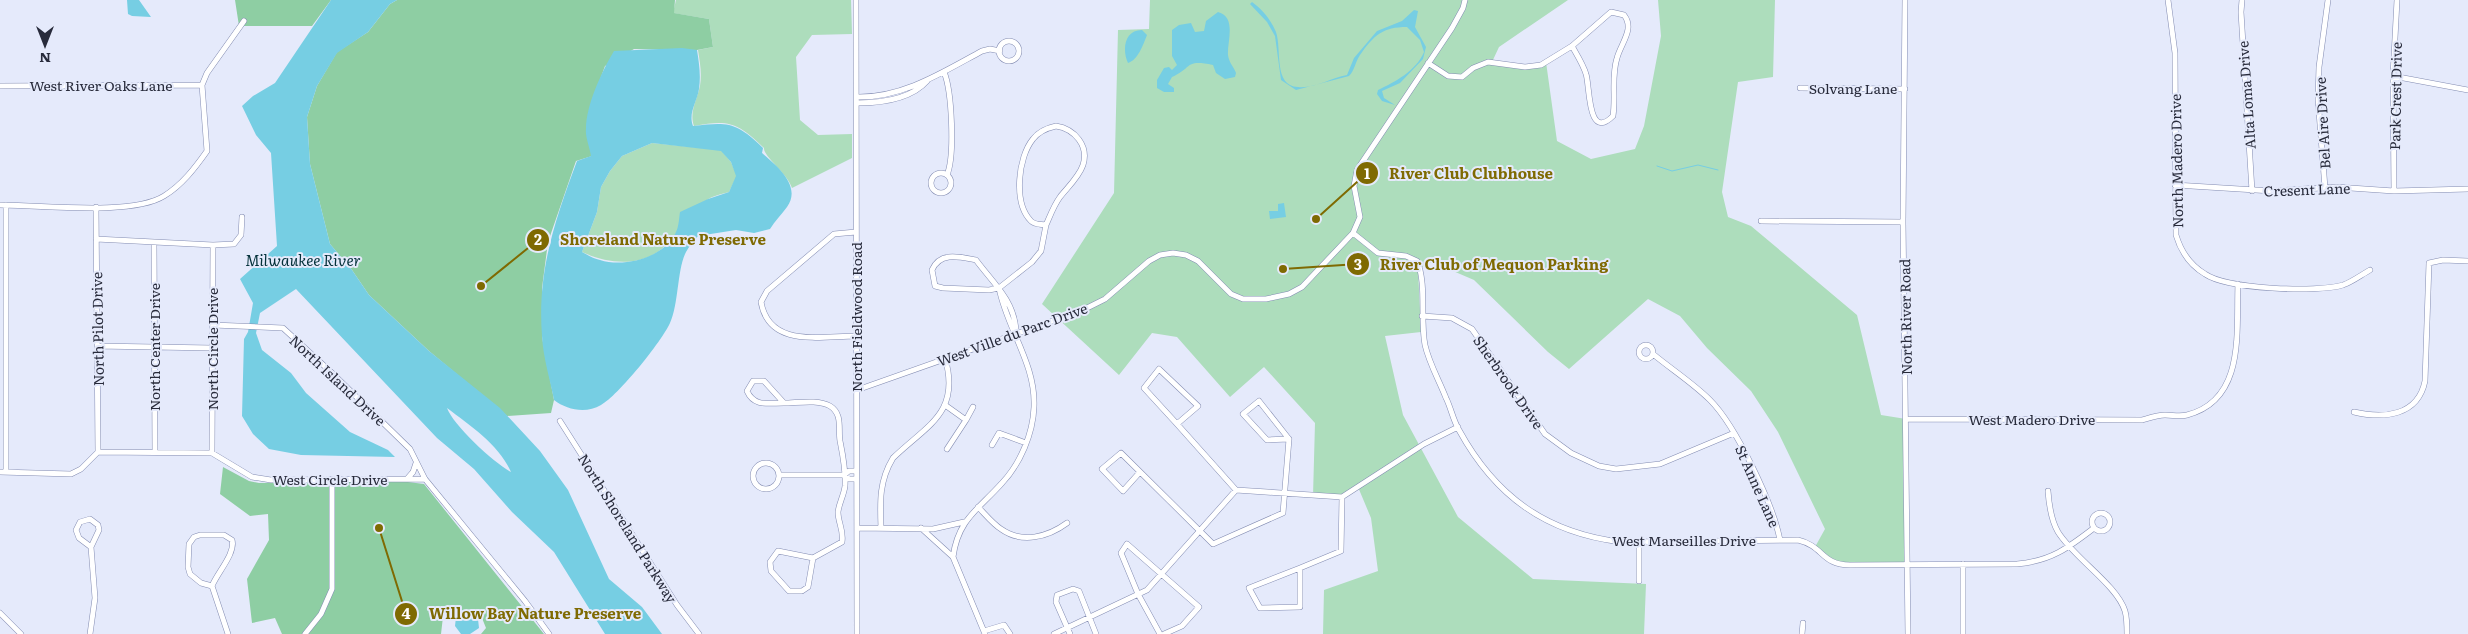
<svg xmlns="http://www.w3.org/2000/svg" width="2468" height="634" font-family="Literata,serif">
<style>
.green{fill:#adddbc}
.forest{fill:#8ecea3}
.water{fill:#76cee3;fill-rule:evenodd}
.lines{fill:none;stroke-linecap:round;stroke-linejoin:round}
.stream{stroke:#76cee3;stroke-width:1}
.minor-casing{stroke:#838cb2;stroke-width:6}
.minor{stroke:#fff;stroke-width:5}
.labels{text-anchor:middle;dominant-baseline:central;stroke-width:4;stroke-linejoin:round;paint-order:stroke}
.street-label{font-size:14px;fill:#282b3b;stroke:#e5eafb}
.water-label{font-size:15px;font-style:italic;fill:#033039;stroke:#e5eafb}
.leader{fill:none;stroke:#7f6a02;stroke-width:2}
.callout-dot{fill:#7f6a02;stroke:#e5eafb;stroke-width:2}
.mark-label{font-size:15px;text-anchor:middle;font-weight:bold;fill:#fff}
.callout-label{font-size:15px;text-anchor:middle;font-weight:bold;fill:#7f6a02;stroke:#e5eafb;stroke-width:4;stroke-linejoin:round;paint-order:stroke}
</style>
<rect width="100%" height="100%" fill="#e5eafb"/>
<path class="green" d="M 676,0 L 851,0 L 852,34 L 812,35 L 796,57 L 800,120 L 818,135 L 852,134 L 852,158 L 792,188 C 788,174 763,156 764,148 C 738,123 730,119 694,126 C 689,112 697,100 700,86 C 702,73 700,63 698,50 L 713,47 L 709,19 L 673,13 Z
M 1150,0 L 1568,0 L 1499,47 L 1492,62 L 1525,67 L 1546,62 L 1557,141 L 1591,159 L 1635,149 L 1644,126 L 1661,36 L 1658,0 L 1775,0 L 1773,77 L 1738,82 L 1722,192 L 1728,217 L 1751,226 L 1857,315 L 1881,415 L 1906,419 L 1908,564 L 1838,565 L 1815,547 L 1825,529 L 1778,432 L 1751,391 L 1707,348 L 1680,316 L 1648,299 L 1569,369 L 1548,352 L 1474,280 L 1432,262 L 1418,269 L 1421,332 L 1385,336 L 1403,415 L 1458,517 L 1533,579 L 1646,584 L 1644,634 L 1323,634 L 1324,590 L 1378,571 L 1371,518 L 1358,487 L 1342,497 L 1313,496 L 1315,423 L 1264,367 L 1230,397 L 1177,337 L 1152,333 L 1119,375 L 1042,304 L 1114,193 L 1118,30 L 1149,29 Z
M 652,143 L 721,150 L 731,162 L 737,176 L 729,192 C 722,194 712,196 707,200 C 691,212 679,232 665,246 C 642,268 608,264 582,252 L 597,212 L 601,187 L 610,171 L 622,156 Z"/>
<path class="forest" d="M 235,0 L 331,0 L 312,26 L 239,26 Z
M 397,0 L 675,0 L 674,13 L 709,19 L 713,47 L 697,50 L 634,49 L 605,66 L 593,99 L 586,129 L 592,156 L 576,161 L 548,242 L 542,288 L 542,337 L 554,400 L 551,413 L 507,416 L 429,351 L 369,295 L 352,270 L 330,244 L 310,164 L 307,117 L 317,86 L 337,52 L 368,32 L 390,4 Z
M 223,467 L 249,481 L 259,483 L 400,481 L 424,484 L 544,634 L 481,634 L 486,628 L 480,613 L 444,608 L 441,634 L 282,634 L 275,618 L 252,623 L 247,579 L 269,540 L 268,514 L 250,516 L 220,494 Z"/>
<path class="water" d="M 127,0 L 139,0 L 151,17 L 132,16 L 128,14 Z
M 331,0 L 397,0 L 390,4 L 368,32 L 337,53 L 317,86 L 307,117 L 310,164 L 330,244 L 352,270 L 369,295 L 429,351 L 500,408 L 540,451 L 568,490 L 609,579 L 642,607 L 662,634 L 605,634 L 554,552 L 512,512 L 474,469 L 437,438 L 296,289 L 260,313 L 256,333 L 262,350 L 291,373 L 306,393 L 350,432 L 388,450 L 395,457 L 301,455 L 269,449 L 253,434 L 242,416 L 244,339 L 248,332 L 253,303 L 240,279 L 277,246 L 271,153 L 256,135 L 242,106 L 253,96 L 275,83 ZM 447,408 C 471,426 499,445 511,472 C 494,463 453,425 447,408 Z
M 1252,2 C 1262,9 1271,20 1276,32 C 1282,49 1273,86 1298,87 C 1313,89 1331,78 1347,75 L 1354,58 L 1377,31 L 1402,21 L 1414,10 L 1418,11 L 1415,27 L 1426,47 L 1423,59 L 1400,83 L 1382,91 L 1384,98 L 1395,105 L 1382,101 L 1377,94 L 1378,90 C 1395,82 1416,71 1424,52 L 1420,40 L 1407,27 C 1383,27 1374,35 1360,55 C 1355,62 1355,70 1349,76 L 1296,90 L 1281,80 L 1275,36 L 1267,22 L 1250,4 Z
M 1218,12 C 1237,17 1227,42 1228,55 C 1229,63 1234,67 1236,73 L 1235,77 L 1225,79 L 1216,73 L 1213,65 C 1184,59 1193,68 1172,77 L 1168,84 L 1174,88 L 1174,92 L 1164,92 L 1157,88 L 1157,80 L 1164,68 L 1169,67 L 1172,70 L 1177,65 L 1172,56 L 1172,30 L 1179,25 L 1191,23 L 1195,32 L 1204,31 L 1206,21 Z
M 1142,30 L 1147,35 C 1143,45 1138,60 1128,63 C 1122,50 1124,30 1142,30 Z
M 682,48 L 697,50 C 699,63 701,75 699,89 C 697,102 688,113 693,126 C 729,122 736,122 763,148 L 762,153 C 777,166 802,186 787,207 C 781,215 775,221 770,229 L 754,233 L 736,230 L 698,236 C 694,241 689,246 686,252 C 677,269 679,303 670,323 C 662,341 618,396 601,405 C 586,414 567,410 554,400 C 550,379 543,357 542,336 C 537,271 555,220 577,161 L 591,156 C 590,148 585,137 586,129 C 586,105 602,71 614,51 ZM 652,143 L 721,151 L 731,162 L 736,176 L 729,192 L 708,199 L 680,212 C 679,218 679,226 676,232 C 665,257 625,268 600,260 C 594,259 588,255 582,252 L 597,212 L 601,187 L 610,171 L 622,156 Z
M 1284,203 L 1286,217 L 1270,219 L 1269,211 L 1278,211 L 1278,204 Z
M 470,612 L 478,619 L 479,628 L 470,634 L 461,634 L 455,626 L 456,617 Z"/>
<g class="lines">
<path class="stream" d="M 1657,166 L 1672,171 L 1698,165 L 1718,170"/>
<g class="minor-casing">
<path id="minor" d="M 856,0 L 857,634
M 1905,0 L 1903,222 L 1908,634
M 2168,0 L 2175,53 L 2176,235 C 2181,252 2190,265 2205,274 C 2227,289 2317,293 2343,285 C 2352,282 2361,275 2370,270
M 2242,0 L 2241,12 L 2252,191
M 1611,12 L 1624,15 C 1635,29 1621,43 1617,58 C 1611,77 1616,96 1613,116 C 1587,142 1590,85 1586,74 C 1583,64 1577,55 1572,46 Z
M999 51a10 10 0 1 1 20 0a10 10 0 1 1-20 0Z
M 1428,63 L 1448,76 L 1462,77 L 1473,68 L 1488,62 L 1525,67 L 1541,65 L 1572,46
M 944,72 C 952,91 955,156 947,175
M 2393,76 L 2468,90
M 0,86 L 202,85
M 1800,88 L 1905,89
M 857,97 C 903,98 943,72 982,51 L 990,49 L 1000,51
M 857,103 C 881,103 910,100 927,81
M 1056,126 C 1075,129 1089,146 1083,165 C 1079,177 1067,188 1060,197 C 1054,205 1050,216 1046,225 C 1040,224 1035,225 1031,221 C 1013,203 1018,157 1033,139 C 1039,131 1047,128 1056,126 Z
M931 183a10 10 0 1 1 20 0a10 10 0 1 1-20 0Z
M 2175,185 L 2272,191 L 2336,187 L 2394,191 L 2468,189
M 2325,188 L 2318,99 L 2319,67 L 2328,0
M 2394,191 L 2393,76 L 2397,0
M 0,205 C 41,205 132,216 164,196 C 182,185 195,168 207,151 L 202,85 L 207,73 L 244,21
M 6,205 L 6,472
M 96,207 L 98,452
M 1761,221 L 1903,222
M 1353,233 L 1378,253 L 1406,256 L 1417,261 C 1427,283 1420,320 1425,345 C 1429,363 1439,380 1446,398 C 1451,408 1453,420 1459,430 C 1495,496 1546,533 1621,542 L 1798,540 C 1824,546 1821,565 1850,565 L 2017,564 C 2051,561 2068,548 2094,528
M 96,239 L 213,245 L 234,244 L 241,235 L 242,217
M 154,242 L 155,451
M 1422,316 L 1452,318 L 1472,329 L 1545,434 L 1571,453 L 1599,466 L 1616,469 L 1660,464 L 1734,433
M 213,325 L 283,328 L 332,373 L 410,449 L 425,479 L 525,601 L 549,634
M 1016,329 C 1013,299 993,283 976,260 C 960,257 940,251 932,270 L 935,286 L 943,288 L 989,290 L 999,288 L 1032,262 L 1041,251 L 1046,225
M 856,336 C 820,336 769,348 761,302 L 767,291 L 834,234 L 856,232
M1639 352a7 7 0 1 1 14 0a7 7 0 1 1-14 0Z
M 97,346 L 212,348
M 1653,354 C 1671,369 1693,383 1710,400 C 1736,426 1773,504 1780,540
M 1159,369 L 1198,406 L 1177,424 L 1144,388 Z
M 753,381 L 764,381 L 784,403 C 768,403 754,407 747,391 Z
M 857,390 L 1081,311 L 1105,299 L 1149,261 L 1160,255 L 1173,253 L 1186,255 L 1198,261 L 1231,294 L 1243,299 L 1266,299 L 1289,294 L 1302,287 L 1353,233 L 1360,217 L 1354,186 L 1357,170 L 1452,28 L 1463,8 L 1465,0
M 1259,401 L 1289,439 L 1267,440 L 1243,414 Z
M 784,403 C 797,403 818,399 830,406 C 843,414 838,429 840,441 C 843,456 846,470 845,486 C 844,495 839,503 838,512 C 838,523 844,530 842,542 L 813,558 L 778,551 L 770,562 L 771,571 L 789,591 L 802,591 L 808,587 L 813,558
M 945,405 L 966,420 L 973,407
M 2354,412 C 2384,419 2418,416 2425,381 L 2429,263 L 2443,260 L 2468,261
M 1906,419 L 2142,420 C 2149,418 2158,415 2165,415 C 2173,415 2179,417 2187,415 C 2246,400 2236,331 2238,284
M 560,421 L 677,605 L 699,634
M 1177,424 L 1236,490
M 992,445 L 999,433 L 1026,443
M 947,449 L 966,420
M 212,453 L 213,245
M753 476a13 13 0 1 1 26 0a13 13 0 1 1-26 0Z
M 0,472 L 71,474 L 81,469 L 98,452 L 212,453 L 252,477 L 271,480 L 425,479
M 1140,472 L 1123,491 L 1102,469 L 1121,453 L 1213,544 L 1283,513 L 1289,439
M 780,475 L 844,475 L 849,471 L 856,471
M 844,475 L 849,479 L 856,479
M 407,479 L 413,472 L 416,463
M 2048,491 C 2049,505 2051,520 2058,532 C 2074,558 2117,585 2125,611 C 2127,618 2127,626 2127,634
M 1342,497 L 1424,444 L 1458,427
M 978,507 C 985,514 993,524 1001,529 C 1022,544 1048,537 1067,523
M2092 522a9 9 0 1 1 18 0a9 9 0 1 1-18 0Z
M 857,528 L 933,529 L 964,522
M 881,528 C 880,502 879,481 893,458 C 927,425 961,413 945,358
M 921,528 L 953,557 L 985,634
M 953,557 C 958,519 979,509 1002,483 C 1020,464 1033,434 1034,407 C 1036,364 1007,329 999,288
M 1300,568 L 1300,607 L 1260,608 L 1249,588 Z
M 1300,568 L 1341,551 L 1342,497
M 1639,581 L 1639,543
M 212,586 L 201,583 L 190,574 L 188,567 L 189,544 L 194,537 L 200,535 L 224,535 L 232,540 C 236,553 217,573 212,586 L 228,634
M 0,613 L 21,634
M 984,631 L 1004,625 L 1010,634
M 90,634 L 95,598 L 91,547 L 99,530 L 98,525 L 90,519 L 80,522 L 76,530 L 79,538 L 91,547
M 305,634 L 321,614 L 332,589 L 332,479
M 1054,634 L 1147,590 L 1236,490 L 1342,497
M 1070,634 L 1056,602 L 1057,595 L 1073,589 L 1079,591 L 1096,634
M 1160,634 L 1138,594 L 1121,553 L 1127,544 L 1199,607 L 1182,626 L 1164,634
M 1802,634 L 1803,623
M 1963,634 L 1963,564"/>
</g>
<use href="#minor" class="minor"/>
</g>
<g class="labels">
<g class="street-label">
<text x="101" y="85">West River Oaks Lane</text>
<text x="1853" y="88">Solvang Lane</text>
<text transform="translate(2246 95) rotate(-94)">Alta Loma Drive</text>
<text transform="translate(2395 96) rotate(-89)">Park Crest Drive</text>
<text transform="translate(2322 123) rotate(-93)">Bel Aire Drive</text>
<text transform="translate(2176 161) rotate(-91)">North Madero Drive</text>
<text transform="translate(2307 189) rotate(-2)">Cresent Lane</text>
<text transform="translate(856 317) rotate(-90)">North Fieldwood Road</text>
<text transform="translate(1905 317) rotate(-91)">North River Road</text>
<text transform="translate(97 329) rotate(-91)">North Pilot Drive</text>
<text transform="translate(1012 334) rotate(-20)">West Ville du Parc Drive</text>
<text transform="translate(154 347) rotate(-90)">North Center Drive</text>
<text transform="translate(212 349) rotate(-90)">North Circle Drive</text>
<text transform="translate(338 380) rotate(43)">North Island Drive</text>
<text transform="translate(1509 382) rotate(55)">Sherbrook Drive</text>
<text x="2032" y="419">West Madero Drive</text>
<text x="330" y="479">West Circle Drive</text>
<text transform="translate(1758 486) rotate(66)">St Anne Lane</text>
<text transform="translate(628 528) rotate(58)">North Shoreland Parkway</text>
<text x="1684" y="540">West Marseilles Drive</text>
</g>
<g class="water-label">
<text x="303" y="259">Milwaukee River</text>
</g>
</g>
<path class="leader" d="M1316 219L1367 173M481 286L538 240M1283 269L1358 264M379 528L406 614"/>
<g class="callout-dot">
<circle cx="1316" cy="219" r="5"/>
<circle cx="481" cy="286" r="5"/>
<circle cx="1283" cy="269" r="5"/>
<circle cx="379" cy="528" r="5"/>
<circle cx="1367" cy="173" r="12"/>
<circle cx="538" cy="240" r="12"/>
<circle cx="1358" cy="264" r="12"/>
<circle cx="406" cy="614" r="12"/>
</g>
<g class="mark-label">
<text x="1367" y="179">1</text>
<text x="538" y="245">2</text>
<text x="1358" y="270">3</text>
<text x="406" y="619">4</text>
</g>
<g class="callout-label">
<text x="1471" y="179">River Club Clubhouse</text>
<text x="663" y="245">Shoreland Nature Preserve</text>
<text x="1494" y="270">River Club of Mequon Parking</text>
<text x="535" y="619">Willow Bay Nature Preserve</text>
</g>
<g transform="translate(45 45) rotate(180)" stroke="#e5eafb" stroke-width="4" paint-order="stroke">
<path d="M0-4L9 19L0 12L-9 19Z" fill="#282b3b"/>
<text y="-8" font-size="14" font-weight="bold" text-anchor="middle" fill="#282b3b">N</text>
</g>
</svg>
